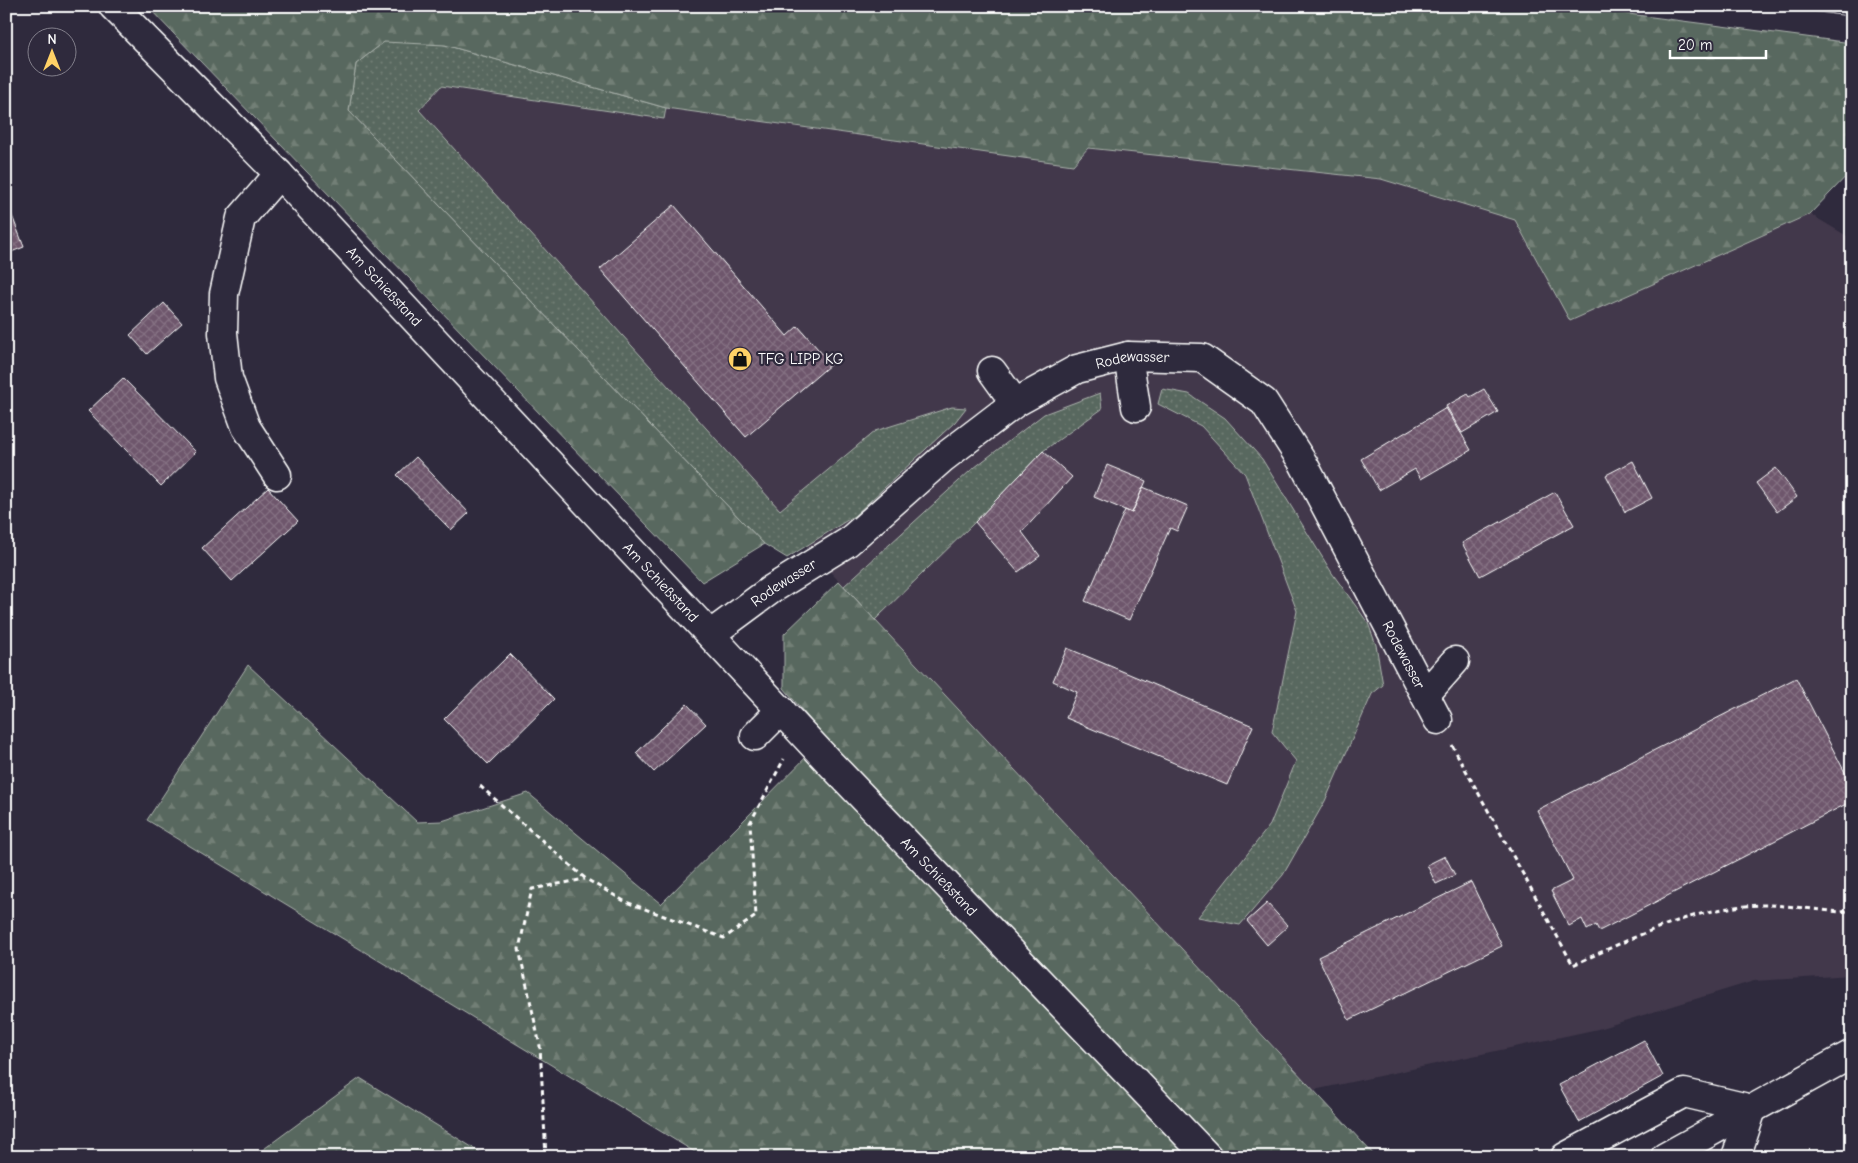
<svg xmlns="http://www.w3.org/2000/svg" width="1858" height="1163" font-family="'Comic Neue',sans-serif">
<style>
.built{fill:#42384b}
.grass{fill:url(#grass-dots);stroke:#acb4ae}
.forest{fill:url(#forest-firs);stroke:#acb4ae}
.building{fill:url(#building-cross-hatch);stroke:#fff}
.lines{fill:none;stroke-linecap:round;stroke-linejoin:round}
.minor-casing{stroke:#fff;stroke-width:31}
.highway-casing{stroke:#fff;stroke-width:31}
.path{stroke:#fff;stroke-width:3;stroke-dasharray:5 4;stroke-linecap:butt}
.minor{stroke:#2f2a3d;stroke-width:28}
.highway{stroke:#2f2a3d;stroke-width:28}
.rail-casing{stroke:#fff;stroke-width:5.5}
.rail{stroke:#2f2a3d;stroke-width:4;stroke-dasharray:11;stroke-linecap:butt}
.labels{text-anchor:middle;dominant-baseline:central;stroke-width:4.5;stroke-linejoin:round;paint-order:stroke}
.street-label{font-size:15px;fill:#fff;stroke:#2f2a3d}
.poi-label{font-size:15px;fill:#fff;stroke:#2f2a3d;text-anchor:start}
</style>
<defs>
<pattern id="grass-dots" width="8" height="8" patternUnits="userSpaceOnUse" patternTransform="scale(1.25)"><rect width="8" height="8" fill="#59685e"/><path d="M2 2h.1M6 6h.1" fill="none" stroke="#727f76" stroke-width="1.8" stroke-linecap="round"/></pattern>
<pattern id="forest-firs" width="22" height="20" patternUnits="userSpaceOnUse" patternTransform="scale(1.25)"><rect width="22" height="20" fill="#59685e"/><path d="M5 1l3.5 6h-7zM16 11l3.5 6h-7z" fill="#727f76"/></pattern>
<pattern id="building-cross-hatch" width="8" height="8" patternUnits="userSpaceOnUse" patternTransform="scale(1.25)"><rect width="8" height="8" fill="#6e576c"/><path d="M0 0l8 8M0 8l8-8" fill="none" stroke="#847082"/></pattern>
</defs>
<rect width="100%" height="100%" fill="#2f2a3d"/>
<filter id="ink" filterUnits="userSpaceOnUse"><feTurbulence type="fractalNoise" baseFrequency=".02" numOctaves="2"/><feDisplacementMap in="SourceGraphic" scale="10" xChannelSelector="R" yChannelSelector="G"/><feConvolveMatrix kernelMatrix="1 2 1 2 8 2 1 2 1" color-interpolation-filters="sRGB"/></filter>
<g filter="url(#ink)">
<path class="built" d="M 445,45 L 666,108 L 1073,165 L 1088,148 L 1381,179 L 1515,220 L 1570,320 L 1810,214 L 1852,239 L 1852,975 L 1754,981 L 1598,1029 L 1314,1090 L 356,64 Z"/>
<path class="grass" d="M 405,37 L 445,45 L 666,108 L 664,119 L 441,86 L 419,110 L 780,510 L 875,431 L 952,407 L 966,408 L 955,422 L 854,516 L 787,558 L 764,544 L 349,111 L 356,64 L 384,42 Z
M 1162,389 L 1189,394 L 1225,418 L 1262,459 L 1332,573 L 1368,623 L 1376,645 L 1383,685 L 1372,694 L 1325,801 L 1283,875 L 1240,925 L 1198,917 L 1270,825 L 1296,761 L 1272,732 L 1297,611 L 1245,474 L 1201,426 L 1158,404 Z
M 1100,393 L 1102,409 L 1043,451 L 975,522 L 875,620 L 844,586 L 970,471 L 1044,414 Z"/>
<path class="forest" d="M 147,6 L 1567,6 L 1852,43 L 1852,170 L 1810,214 L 1570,321 L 1515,220 L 1381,179 L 1088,148 L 1073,165 L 666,108 L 445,45 L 384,42 L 356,64 L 349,111 L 764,544 L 702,582 Z
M 839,581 L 875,620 L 1376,1157 L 703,1157 L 147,820 L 248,665 L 417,822 L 442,821 L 528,793 L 661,904 L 825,738 L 784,688 L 784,634 Z
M 360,1078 L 488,1157 L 253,1157 Z"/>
<path class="building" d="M 674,205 L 787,336 L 798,326 L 831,364 L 746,437 L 600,269 Z
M 11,213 L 24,247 L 6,254 L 6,215 Z
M 164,303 L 182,323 L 147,354 L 130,335 Z
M 123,378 L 196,452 L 161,486 L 88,411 Z
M 1484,389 L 1498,412 L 1462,433 L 1446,406 L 1468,394 L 1470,397 Z
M 1446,408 L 1471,450 L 1421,479 L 1415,469 L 1379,490 L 1361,459 Z
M 1043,451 L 1072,477 L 1022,532 L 1040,556 L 1018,572 L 975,522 Z
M 416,457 L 469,513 L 451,530 L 397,475 Z
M 1633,461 L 1652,498 L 1625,512 L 1606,475 Z
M 1107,465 L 1146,481 L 1132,513 L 1094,497 Z
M 1776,468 L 1797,497 L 1777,512 L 1756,483 Z
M 1143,487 L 1188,506 L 1177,531 L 1170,528 L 1129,620 L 1085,601 L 1125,510 L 1132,513 Z
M 268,488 L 298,521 L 232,581 L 202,548 Z
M 1555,492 L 1574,525 L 1480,576 L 1462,543 Z
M 1067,648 L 1253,726 L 1227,785 L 1066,718 L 1077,692 L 1053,681 Z
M 510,654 L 554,699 L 488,764 L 444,719 Z
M 1796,678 L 1852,786 L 1852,801 L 1599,931 L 1596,925 L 1587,930 L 1582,919 L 1569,926 L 1551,891 L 1573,880 L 1537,810 Z
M 687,704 L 706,724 L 654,772 L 636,753 Z
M 1445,856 L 1455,875 L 1436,884 L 1427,865 Z
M 1471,882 L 1502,946 L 1349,1020 L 1318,957 Z
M 1267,903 L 1288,926 L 1267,945 L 1247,921 Z
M 1644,1040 L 1663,1076 L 1579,1122 L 1559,1085 Z"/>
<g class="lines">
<g class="minor-casing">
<g id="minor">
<path id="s1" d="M 113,6 L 279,174 L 830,763 L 1208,1157"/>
<path d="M 1128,356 L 1136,407"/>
<path d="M 992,371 L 1015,403"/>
<path d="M 277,475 L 246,427 L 228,378 L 223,333 L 224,294 L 241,218 L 279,174"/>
<path id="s2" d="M 711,634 L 772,589 L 848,542 L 943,458 L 1015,403 L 1077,369 L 1128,356 L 1202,358 L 1264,402 L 1303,463 L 1438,720"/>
<path d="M 1425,695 L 1455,661"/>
<path d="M 755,736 L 781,710"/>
<path d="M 1565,1157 L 1684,1093 L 1752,1109 L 1736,1157"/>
</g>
</g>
<g class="highway-casing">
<path id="highway" d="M 1665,1157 L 1852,1054"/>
</g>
<path class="path" d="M 1452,745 L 1573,965 C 1635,937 1699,904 1769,905 C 1793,906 1817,910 1841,912 L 1852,910
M 480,786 L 586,879 L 626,902 L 724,938 L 756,916 L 750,823 L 784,759
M 546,1157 L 540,1046 L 519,949 L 532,889 L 585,879"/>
<use href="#minor" class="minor"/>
<use href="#highway" class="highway"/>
<g class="rail-casing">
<path id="rail" d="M 1790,6 L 1852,14"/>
</g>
<use href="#rail" class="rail"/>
</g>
</g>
<defs>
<g id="shop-disc" transform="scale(1.25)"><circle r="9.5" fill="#ffd166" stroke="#2f2a3d"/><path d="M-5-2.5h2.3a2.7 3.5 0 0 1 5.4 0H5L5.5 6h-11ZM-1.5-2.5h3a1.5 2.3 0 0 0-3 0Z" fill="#111"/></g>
</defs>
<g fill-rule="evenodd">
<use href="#shop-disc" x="740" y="359"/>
</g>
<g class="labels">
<g class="street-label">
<text stroke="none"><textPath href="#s1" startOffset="390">Am Schießstand</textPath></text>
<text stroke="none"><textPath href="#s2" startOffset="510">Rodewasser</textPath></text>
<text stroke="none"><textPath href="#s1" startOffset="795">Am Schießstand</textPath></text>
<text stroke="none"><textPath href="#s2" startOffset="89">Rodewasser</textPath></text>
<text stroke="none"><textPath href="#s2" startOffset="945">Rodewasser</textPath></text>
<text stroke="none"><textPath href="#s1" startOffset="1200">Am Schießstand</textPath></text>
</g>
<g class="poi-label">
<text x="758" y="359">TFG LIPP KG</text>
</g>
</g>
<rect width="1858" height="1163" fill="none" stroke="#2f2a3d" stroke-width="25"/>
<rect x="12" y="12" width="1833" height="1138" fill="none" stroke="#fff" stroke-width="2" filter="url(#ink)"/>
<g transform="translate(52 52)"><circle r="24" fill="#2f2a3d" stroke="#827f8b"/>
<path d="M0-4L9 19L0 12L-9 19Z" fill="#ffd166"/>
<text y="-8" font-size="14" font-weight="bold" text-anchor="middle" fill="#ffffff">N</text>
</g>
<path d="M1670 50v8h96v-8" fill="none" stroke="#ffffff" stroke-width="2.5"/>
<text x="1678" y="50" font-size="15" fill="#ffffff" stroke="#2f2a3d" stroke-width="4" paint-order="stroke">20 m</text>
</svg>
